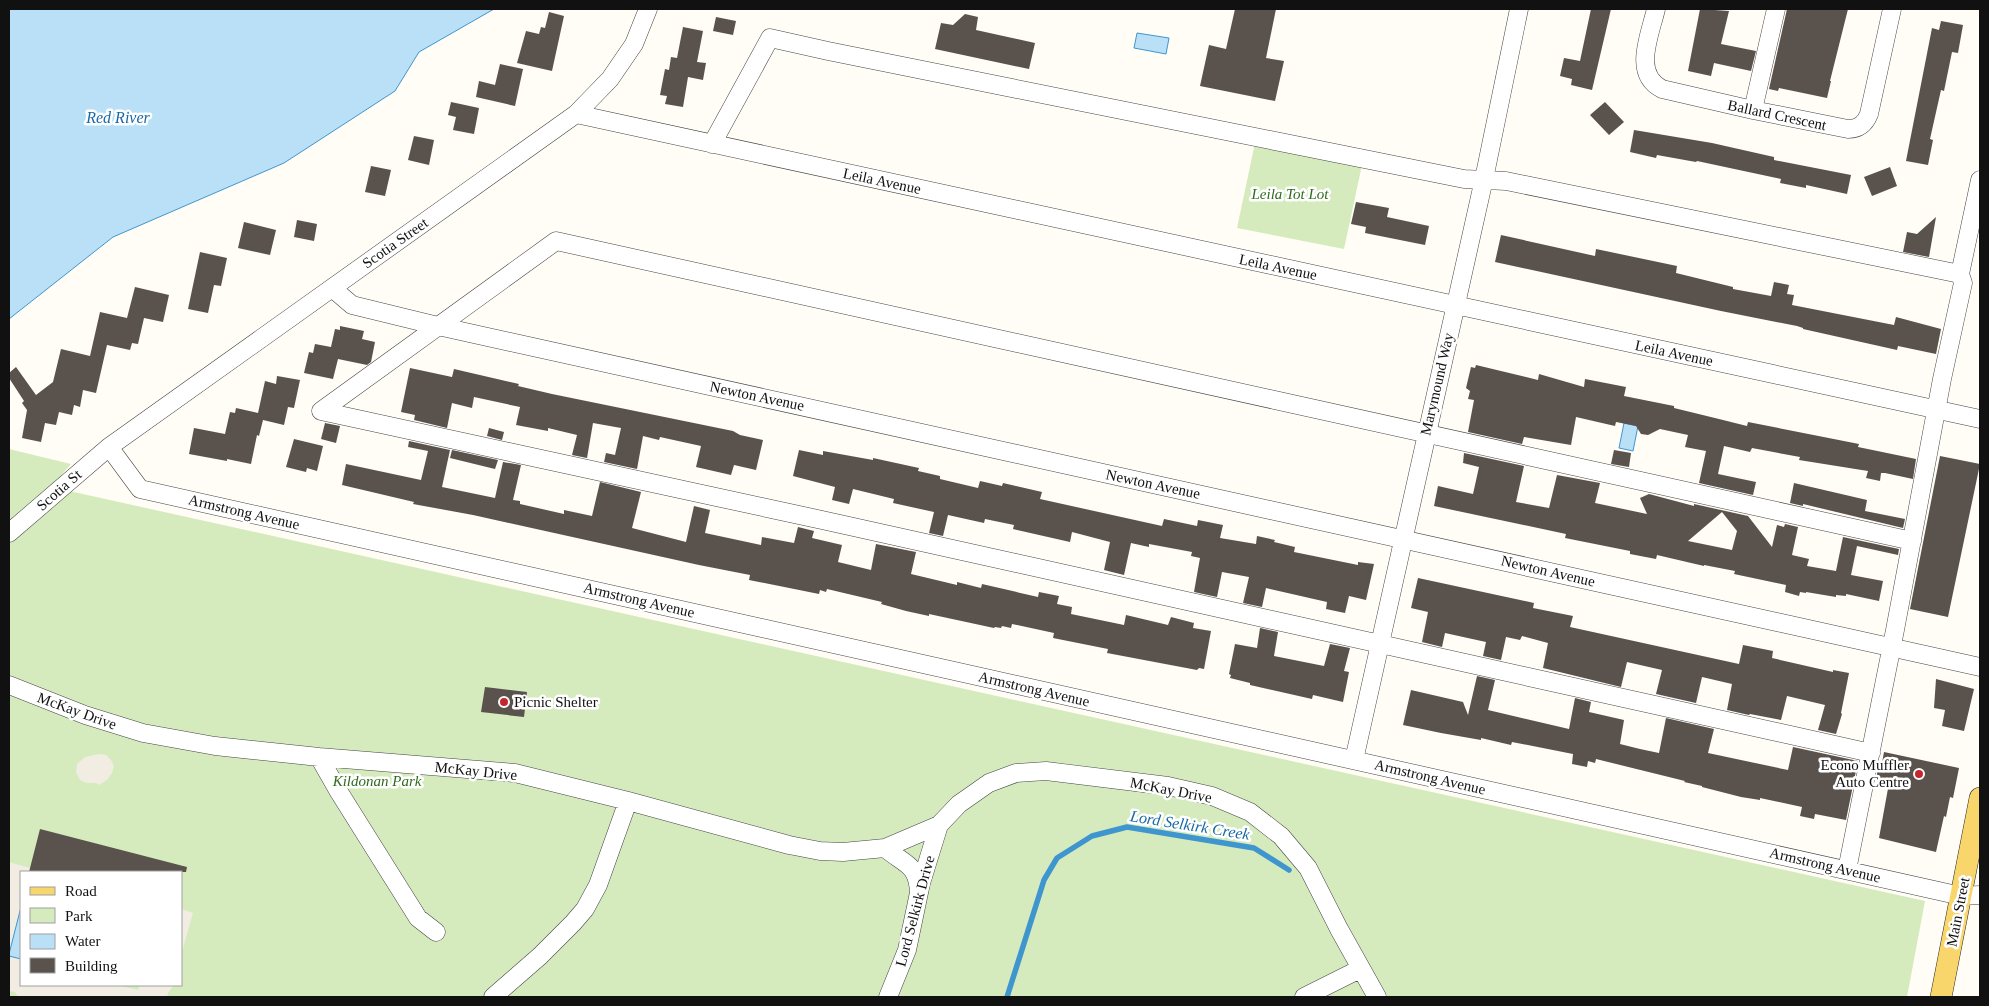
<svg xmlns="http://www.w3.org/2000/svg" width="1989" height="1006" font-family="Georgia,serif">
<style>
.green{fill:#d5ebbd;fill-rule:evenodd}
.plaza{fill:#f1ede2}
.water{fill:#b9e0f7;stroke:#3f96cf}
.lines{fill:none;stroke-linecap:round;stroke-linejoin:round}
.stream{stroke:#3f96cf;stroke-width:5.5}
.building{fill:#5a524d;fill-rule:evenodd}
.minor-casing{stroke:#444;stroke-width:19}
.major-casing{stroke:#222;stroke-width:22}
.minor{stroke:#fff;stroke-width:18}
.major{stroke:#f9d66b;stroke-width:21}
.poi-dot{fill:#c4262e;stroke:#fff;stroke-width:2}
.labels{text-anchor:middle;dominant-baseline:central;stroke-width:5;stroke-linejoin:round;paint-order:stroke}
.street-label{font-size:15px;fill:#111;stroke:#fff}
.park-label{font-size:15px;font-style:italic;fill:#2f6b1f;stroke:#fff}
.poi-label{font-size:15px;fill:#111;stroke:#fff;text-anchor:start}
.water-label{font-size:16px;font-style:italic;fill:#1768a6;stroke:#fff}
</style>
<rect width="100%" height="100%" fill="#fffdf5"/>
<path class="green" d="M 1255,143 L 1362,165 L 1344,249 L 1237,228 Z
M 9,449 L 71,464 L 51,487 L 1925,901 L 1907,997 L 9,997 ZM 21,872 L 181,872 L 181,985 L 21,985 Z"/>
<path class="plaza" d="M 99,754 L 106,755 L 111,760 L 114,766 L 112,773 L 107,780 L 99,785 L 96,783 L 86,783 L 80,780 L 76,772 L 77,764 L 85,757 Z
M 9,862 L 30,868 L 29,872 L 21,872 L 21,907 L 9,954 Z
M 181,909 L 193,913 L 181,955 Z
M 9,956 L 21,959 L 21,985 L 117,985 L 138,990 L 140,985 L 174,985 L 168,993 L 167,997 L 18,997 L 15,992 L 9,991 Z"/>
<path class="water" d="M 9,9 L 494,9 L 419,52 L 395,91 L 284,163 L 113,237 L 9,319 Z
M 1137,33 L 1169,38 L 1166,54 L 1134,48 Z
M 1624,423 L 1638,426 L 1633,451 L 1619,448 Z
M 21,907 L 21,959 L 9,956 L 9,954 Z"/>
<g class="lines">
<path class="stream" d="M 1007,997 L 1044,880 L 1057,858 L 1092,836 L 1127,827 L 1254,848 L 1289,870"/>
</g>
<path class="building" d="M 1235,9 L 1276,9 L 1266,58 L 1284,61 L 1275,101 L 1200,86 L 1209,45 L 1226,49 Z
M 1591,9 L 1611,9 L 1592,90 L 1571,85 L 1572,79 L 1560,76 L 1564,58 L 1580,61 Z
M 1700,9 L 1729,11 L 1721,44 L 1756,51 L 1751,71 L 1714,63 L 1711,76 L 1688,71 Z
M 1787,9 L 1848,9 L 1830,81 L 1831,81 L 1827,98 L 1779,88 L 1778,91 L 1769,89 Z
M 549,12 L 564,16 L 552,71 L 517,63 L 526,31 L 539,34 L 541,27 L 545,28 Z
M 965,14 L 978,17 L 976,30 L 1035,43 L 1029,69 L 935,49 L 941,23 L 953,25 Z
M 716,17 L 736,21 L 733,35 L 713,31 Z
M 1941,21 L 1963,25 L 1958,53 L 1952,52 L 1944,91 L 1941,90 L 1930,139 L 1933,140 L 1928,165 L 1906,161 L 1932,28 L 1939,30 Z
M 683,27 L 703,31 L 697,62 L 706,63 L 703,80 L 688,77 L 683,107 L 665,104 L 667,96 L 660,95 L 665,69 L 669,70 L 671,57 L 677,58 Z
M 500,64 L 523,69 L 515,106 L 476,97 L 479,81 L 495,85 Z
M 451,102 L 479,108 L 474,134 L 453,130 L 456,117 L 448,115 Z
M 1605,102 L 1624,122 L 1609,135 L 1590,115 Z
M 1634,130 L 1712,143 L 1774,157 L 1774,160 L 1851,175 L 1847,194 L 1806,185 L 1806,188 L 1780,183 L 1781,179 L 1697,161 L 1696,162 L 1657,155 L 1656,158 L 1630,152 Z
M 414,136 L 434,140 L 429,165 L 408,160 Z
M 371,166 L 391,170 L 385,196 L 365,192 Z
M 1890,167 L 1897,186 L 1872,196 L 1864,177 Z
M 1356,202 L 1389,208 L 1387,217 L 1429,226 L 1425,245 L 1365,233 L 1366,227 L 1351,224 Z
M 1936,217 L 1929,257 L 1903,252 L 1907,232 L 1917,234 Z
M 297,220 L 317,224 L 314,241 L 294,237 Z
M 244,222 L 276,230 L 270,255 L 238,248 Z
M 1501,235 L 1595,256 L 1596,249 L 1677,266 L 1676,273 L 1733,287 L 1733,289 L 1771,296 L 1774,282 L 1789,285 L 1787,294 L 1794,295 L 1792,305 L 1894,325 L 1896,317 L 1941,329 L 1936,354 L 1898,346 L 1897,350 L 1803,329 L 1803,328 L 1797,326 L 1721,311 L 1495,262 Z
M 200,252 L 227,258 L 221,286 L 214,285 L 208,313 L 188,309 Z
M 135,287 L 169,295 L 163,322 L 144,318 L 138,344 L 132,343 L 130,350 L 107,345 L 96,393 L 83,390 L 80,407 L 74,405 L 72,415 L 59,412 L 56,425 L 45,423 L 41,442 L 22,438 L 27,410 L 22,403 L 24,401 L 9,378 L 9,373 L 16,367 L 36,395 L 53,382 L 61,349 L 90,356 L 100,312 L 127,318 Z
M 340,326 L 364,331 L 362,339 L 375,342 L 371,362 L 367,365 L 338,359 L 333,379 L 304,373 L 309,352 L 313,353 L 315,344 L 331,347 L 335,329 L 340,330 Z
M 1476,365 L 1538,380 L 1539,374 L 1584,387 L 1585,379 L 1626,387 L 1624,396 L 1674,406 L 1674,408 L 1719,419 L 1747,426 L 1748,422 L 1859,444 L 1858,447 L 1916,459 L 1913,479 L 1885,473 L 1881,473 L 1880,481 L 1866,478 L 1868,471 L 1799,460 L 1800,457 L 1752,448 L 1750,452 L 1724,446 L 1718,474 L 1756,482 L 1753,495 L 1699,483 L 1706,451 L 1685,447 L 1688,435 L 1660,429 L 1648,435 L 1641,434 L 1636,426 L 1616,422 L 1615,426 L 1576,417 L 1571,445 L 1524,437 L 1522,444 L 1468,432 L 1474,400 L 1468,399 L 1470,391 L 1466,388 L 1471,367 L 1475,368 Z
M 410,368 L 452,377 L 454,369 L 519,384 L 518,386 L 552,394 L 733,431 L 740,435 L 763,440 L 756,470 L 734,465 L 731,475 L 696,467 L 701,446 L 660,437 L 659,440 L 643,436 L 637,469 L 604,462 L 606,453 L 615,455 L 621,428 L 593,423 L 587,458 L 572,455 L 577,435 L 548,428 L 548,431 L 516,425 L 520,407 L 474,397 L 472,408 L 452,403 L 447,428 L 414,420 L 415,415 L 401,412 Z
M 277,376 L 300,380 L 294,408 L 288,407 L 284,425 L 263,420 L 259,436 L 257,435 L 251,464 L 227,459 L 227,461 L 189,454 L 194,428 L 225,434 L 230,412 L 235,413 L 236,408 L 258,413 L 265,381 L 276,384 Z
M 325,423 L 340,426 L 336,443 L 321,439 Z
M 489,428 L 504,432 L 502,440 L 487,436 Z
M 294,439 L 323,446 L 317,471 L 307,468 L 306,472 L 286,467 Z
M 409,441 L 450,450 L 442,487 L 495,498 L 503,462 L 521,465 L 513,500 L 520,501 L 520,504 L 564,514 L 564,510 L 592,516 L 600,482 L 641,492 L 632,528 L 686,542 L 694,506 L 710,510 L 705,533 L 761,545 L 762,537 L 794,543 L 798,527 L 814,531 L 812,538 L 842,545 L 838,562 L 871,570 L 876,544 L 916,552 L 911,574 L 957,585 L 957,582 L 981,588 L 982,584 L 1038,597 L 1039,592 L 1059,596 L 1057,604 L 1072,607 L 1071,614 L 1124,625 L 1126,615 L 1168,625 L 1171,617 L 1194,623 L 1193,628 L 1211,631 L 1204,669 L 1199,668 L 1197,670 L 1107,653 L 1108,649 L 1053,638 L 1054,633 L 1012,624 L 1011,628 L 1002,626 L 1001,628 L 995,627 L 994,628 L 929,614 L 929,616 L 906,611 L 881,604 L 882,602 L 827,589 L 826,592 L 820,590 L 819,594 L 749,580 L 750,575 L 699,565 L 473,515 L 413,504 L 414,502 L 342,485 L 346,464 L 421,480 L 428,451 L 408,447 Z
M 452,450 L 498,460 L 495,469 L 450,458 Z
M 799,450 L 823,455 L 823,451 L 873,460 L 873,458 L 919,468 L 918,471 L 940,476 L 940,479 L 978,488 L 980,481 L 1002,486 L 1003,483 L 1042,492 L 1040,499 L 1162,526 L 1164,519 L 1197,526 L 1198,520 L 1223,525 L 1220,538 L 1256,544 L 1257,536 L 1275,540 L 1274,542 L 1295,547 L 1294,552 L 1358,565 L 1358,562 L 1374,564 L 1366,600 L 1349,596 L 1345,613 L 1326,609 L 1327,602 L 1266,588 L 1262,607 L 1243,603 L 1249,577 L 1222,572 L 1217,597 L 1194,592 L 1200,558 L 1191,556 L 1192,552 L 1149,544 L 1149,547 L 1131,543 L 1124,575 L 1104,570 L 1110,542 L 1072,532 L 1070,542 L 1013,529 L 1014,525 L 985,519 L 984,523 L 948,515 L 943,536 L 929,533 L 934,512 L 893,503 L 894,499 L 853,489 L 849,504 L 832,500 L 835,487 L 793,476 Z
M 1614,450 L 1631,453 L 1629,467 L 1611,464 Z
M 1464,453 L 1524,466 L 1516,502 L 1549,508 L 1557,475 L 1600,483 L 1595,503 L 1647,514 L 1640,498 L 1649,494 L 1694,506 L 1694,504 L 1748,516 L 1772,547 L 1777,525 L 1784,527 L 1785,524 L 1798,527 L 1792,555 L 1809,559 L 1807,566 L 1836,571 L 1843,537 L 1899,549 L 1898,555 L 1857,546 L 1851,575 L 1883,581 L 1879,601 L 1846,594 L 1846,596 L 1836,595 L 1836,597 L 1806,592 L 1806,593 L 1800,592 L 1799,596 L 1785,592 L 1786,585 L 1734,574 L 1735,571 L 1704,565 L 1704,566 L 1657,555 L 1656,559 L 1630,554 L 1630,551 L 1565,538 L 1566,534 L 1434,506 L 1438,486 L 1473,494 L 1479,467 L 1463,463 ZM 1722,512 L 1737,531 L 1732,550 L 1688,541 Z
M 1940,456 L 1980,464 L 1948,617 L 1910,609 Z
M 1794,483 L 1867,500 L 1865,511 L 1905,519 L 1903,528 L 1803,504 L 1803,506 L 1790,503 Z
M 1418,578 L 1534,603 L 1533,608 L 1573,616 L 1570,627 L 1739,664 L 1743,645 L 1773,651 L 1772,658 L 1833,672 L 1833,670 L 1849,673 L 1841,713 L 1842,714 L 1836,734 L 1818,730 L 1825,705 L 1787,696 L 1781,720 L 1750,714 L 1749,715 L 1727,710 L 1732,684 L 1702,677 L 1696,703 L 1656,694 L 1662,670 L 1627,662 L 1621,687 L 1580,677 L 1543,668 L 1548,643 L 1522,636 L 1520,640 L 1506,637 L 1501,660 L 1483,656 L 1486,642 L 1445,633 L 1442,647 L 1422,642 L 1428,612 L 1411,608 Z
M 1260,628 L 1278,632 L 1274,656 L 1324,666 L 1330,644 L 1350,648 L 1344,671 L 1349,672 L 1343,702 L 1313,695 L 1312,699 L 1250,685 L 1250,683 L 1230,678 L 1231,675 L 1229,674 L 1235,644 L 1257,648 Z
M 1477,676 L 1495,680 L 1488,710 L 1569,729 L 1575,698 L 1591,702 L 1589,712 L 1624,720 L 1620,744 L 1640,749 L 1659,753 L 1666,718 L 1714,729 L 1708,753 L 1788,770 L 1793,747 L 1858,761 L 1846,820 L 1815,814 L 1814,819 L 1800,816 L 1802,807 L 1760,798 L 1760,800 L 1741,797 L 1702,787 L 1702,786 L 1684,782 L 1685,781 L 1596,759 L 1595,763 L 1588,761 L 1587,767 L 1572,764 L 1573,754 L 1512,742 L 1511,745 L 1481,738 L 1481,740 L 1441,733 L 1403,725 L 1411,690 L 1463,702 L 1468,715 Z
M 1936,679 L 1974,689 L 1964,731 L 1942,726 L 1945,710 L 1934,708 Z
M 485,687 L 527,692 L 524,717 L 481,712 Z
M 1884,752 L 1959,768 L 1953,798 L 1950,797 L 1946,817 L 1944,816 L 1936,852 L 1879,838 L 1889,783 L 1876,780 L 1879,762 L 1882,763 Z
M 40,829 L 187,867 L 186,872 L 29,872 Z"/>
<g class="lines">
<g class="minor-casing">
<path id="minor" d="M 1656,9 C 1650,35 1632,74 1662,89 L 1753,110 L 1848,129 C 1859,129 1865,124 1869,114 L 1892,9
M 1753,110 L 1776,9
M 576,114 L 1980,419
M 712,144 L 770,38 L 828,51 L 1464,179 L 1506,181 L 1960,274
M 332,288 L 352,305 L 438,326 L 1980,667
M 109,447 L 140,489 L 1961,896 L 1980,895
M 9,533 L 109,447 L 576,114 L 610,79 L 634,44 L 648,9
M 9,685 L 85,715 L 143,733 L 215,746 L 319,757 L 515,773 L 628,801 L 789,845 L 820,851 L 843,852 L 885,848 L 939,825 L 959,804 L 989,783 L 1016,773 L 1046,771 L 1168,786 L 1212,796 L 1250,812 L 1281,836 L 1308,868 L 1339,929 L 1377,997
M 1871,753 L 822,520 L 321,411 L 556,241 L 1912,541
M 319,757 L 339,792 L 418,918 L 436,932
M 1354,760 L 1484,179 L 1519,9
M 885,848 C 903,864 918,863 919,893
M 1847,870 L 1895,630 L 1942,379 L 1963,283 L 1960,274 L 1980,180
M 493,997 L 540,956 L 573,923 L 585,909 L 598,885 L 628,801
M 888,997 L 907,950 L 921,883 L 939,825
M 1304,997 L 1360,969"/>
</g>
<g class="major-casing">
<path id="major" d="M 1941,997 L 1980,798"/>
</g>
<use href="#minor" class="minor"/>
<use href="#major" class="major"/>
</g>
<g class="poi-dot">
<circle cx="504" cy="702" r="5"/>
<circle cx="1919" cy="774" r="5"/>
</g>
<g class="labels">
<g class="street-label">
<text transform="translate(1777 115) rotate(12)">Ballard Crescent</text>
<text transform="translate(882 181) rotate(12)">Leila Avenue</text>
<text transform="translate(395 243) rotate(-35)">Scotia Street</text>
<text transform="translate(1278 267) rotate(12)">Leila Avenue</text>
<text transform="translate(1674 353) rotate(12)">Leila Avenue</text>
<text transform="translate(1437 384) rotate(-77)">Marymound Way</text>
<text transform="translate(757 396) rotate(12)">Newton Avenue</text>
<text transform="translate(1153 484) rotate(12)">Newton Avenue</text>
<text transform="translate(59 490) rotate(-41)">Scotia St</text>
<text transform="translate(244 512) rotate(13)">Armstrong Avenue</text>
<text transform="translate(1548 571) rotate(13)">Newton Avenue</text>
<text transform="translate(639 600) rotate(13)">Armstrong Avenue</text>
<text transform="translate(1034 689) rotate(13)">Armstrong Avenue</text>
<text transform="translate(77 711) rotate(20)">McKay Drive</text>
<text transform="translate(476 771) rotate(6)">McKay Drive</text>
<text transform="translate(1430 777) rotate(13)">Armstrong Avenue</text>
<text transform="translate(1171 790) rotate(11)">McKay Drive</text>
<text transform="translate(1825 865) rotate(13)">Armstrong Avenue</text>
<text transform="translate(915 911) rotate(-75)">Lord Selkirk Drive</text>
<text transform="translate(1958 912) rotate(-79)">Main Street</text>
</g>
<g class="park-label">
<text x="1290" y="194">Leila Tot Lot</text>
<text x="377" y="781">Kildonan Park</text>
</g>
<g class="poi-label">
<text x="514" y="702">Picnic Shelter</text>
<text x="1909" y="765" text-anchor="end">Econo Muffler<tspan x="1909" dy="17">Auto Centre</tspan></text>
</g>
<g class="water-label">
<text x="118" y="117">Red River</text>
<text transform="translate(1190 825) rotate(9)">Lord Selkirk Creek</text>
</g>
</g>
<rect width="1989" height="1006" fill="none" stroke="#111111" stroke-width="20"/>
<rect x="20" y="871" width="162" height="115" fill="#ffffff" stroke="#a0a0a0"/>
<rect x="30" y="887" width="25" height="8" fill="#f9d66b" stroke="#a0a0a0"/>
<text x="65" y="896" font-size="15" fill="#111111">Road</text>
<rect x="30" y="908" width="25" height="15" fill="#d5ebbd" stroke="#a0a0a0"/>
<text x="65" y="921" font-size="15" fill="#111111">Park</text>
<rect x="30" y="934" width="25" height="15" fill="#b9e0f7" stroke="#a0a0a0"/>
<text x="65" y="946" font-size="15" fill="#111111">Water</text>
<rect x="30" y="958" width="25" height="15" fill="#5a524d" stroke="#a0a0a0"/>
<text x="65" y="971" font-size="15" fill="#111111">Building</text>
</svg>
